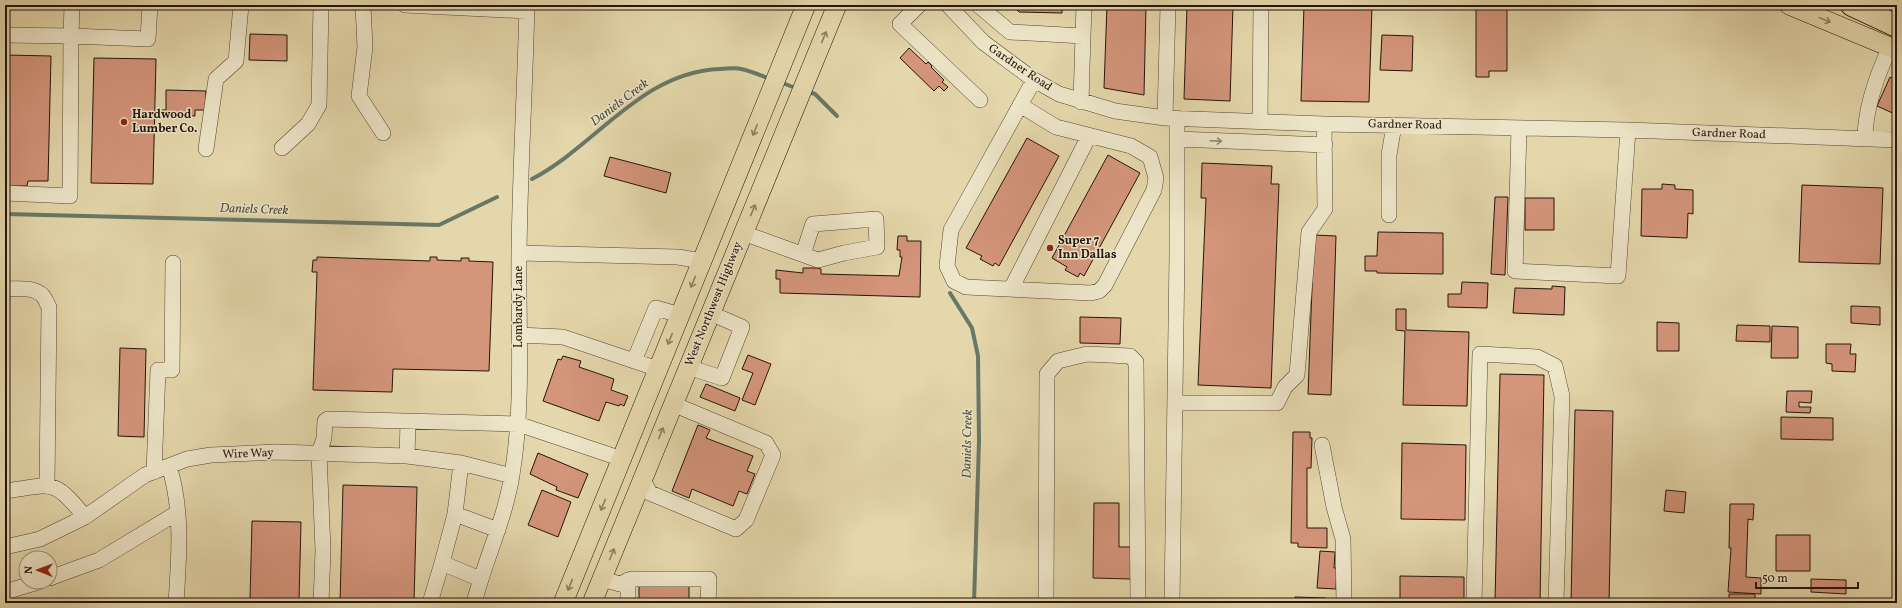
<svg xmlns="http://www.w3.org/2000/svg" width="1902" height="608" font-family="Vollkorn,serif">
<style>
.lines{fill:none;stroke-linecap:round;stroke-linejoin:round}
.stream{stroke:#687868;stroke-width:4}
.building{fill:#d4957b;stroke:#24140b}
.minor-casing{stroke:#544533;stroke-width:16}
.major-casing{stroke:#24140b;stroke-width:20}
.highway-casing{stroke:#24140b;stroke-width:24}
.minor{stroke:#ede5c8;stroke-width:15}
.major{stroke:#e4d7ab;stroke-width:19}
.highway{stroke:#e4d7ab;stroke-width:22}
.oneway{stroke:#8e7f63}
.oneway2{stroke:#938773}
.poi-dot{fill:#8f2418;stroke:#ede5c8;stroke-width:1.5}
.labels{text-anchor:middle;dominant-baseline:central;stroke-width:3;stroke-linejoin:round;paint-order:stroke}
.street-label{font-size:12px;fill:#24140b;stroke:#ede5c8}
.poi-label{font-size:12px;font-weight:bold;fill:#24140b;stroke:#ede5c8;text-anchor:start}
.water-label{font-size:13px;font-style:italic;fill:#4c4e41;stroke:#ede5c8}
</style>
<rect width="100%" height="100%" fill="#e4d7ab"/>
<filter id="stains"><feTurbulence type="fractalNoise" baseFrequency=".005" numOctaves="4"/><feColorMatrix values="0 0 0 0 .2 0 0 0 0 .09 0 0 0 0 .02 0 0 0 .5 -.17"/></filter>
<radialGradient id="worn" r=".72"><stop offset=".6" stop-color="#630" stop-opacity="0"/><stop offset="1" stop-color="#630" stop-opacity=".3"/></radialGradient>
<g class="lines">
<path class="stream" d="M 780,82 L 798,89
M 806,91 L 815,94 L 837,116
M 532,179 C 597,145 641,72 720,69 C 726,69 735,67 741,69 C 751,71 760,75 770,79
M 5,214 L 439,225 L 497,197
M 950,293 L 972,328 L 978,356 L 979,441 L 974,603"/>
</g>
<path class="building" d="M 1012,5 L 1062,5 L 1062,13 L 1019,12 Z
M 1107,5 L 1146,5 L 1144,95 L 1104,88 Z
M 1187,5 L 1233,5 L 1230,101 L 1184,99 Z
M 1304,5 L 1372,5 L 1369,102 L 1301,101 Z
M 1460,5 L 1528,5 L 1507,6 L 1507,71 L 1489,71 L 1489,77 L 1476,77 L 1476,5 Z
M 250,34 L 287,35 L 287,61 L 249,60 Z
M 1382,35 L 1413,36 L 1412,71 L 1380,70 Z
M 909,48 L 926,64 L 928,62 L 932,66 L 931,67 L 944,80 L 942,82 L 948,87 L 944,91 L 939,86 L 934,91 L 900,58 Z
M 5,55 L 51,56 L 48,181 L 28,181 L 27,186 L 5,186 Z
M 94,58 L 156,59 L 153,184 L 91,183 Z
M 1890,77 L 1897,81 L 1897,115 L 1877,106 Z
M 166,90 L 206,91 L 205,110 L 195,110 L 195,116 L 162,115 L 162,110 L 166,110 Z
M 1027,138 L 1059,156 L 999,266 L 995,263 L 993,266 L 980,259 L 982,256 L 966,248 Z
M 1108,155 L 1140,173 L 1084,276 L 1080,273 L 1078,277 L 1065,270 L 1067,267 L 1052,258 Z
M 610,157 L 671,173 L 666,193 L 604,176 Z
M 1202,163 L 1272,166 L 1271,184 L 1279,184 L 1271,388 L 1198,385 L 1206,198 L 1201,198 Z
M 1662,184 L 1675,185 L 1675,189 L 1693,190 L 1693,214 L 1688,213 L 1687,238 L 1641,236 L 1642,189 L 1662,189 Z
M 1802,185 L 1883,188 L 1880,264 L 1799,262 Z
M 1495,197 L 1508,197 L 1505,275 L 1491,274 Z
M 1525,198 L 1554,198 L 1554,230 L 1525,230 Z
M 1378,232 L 1443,233 L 1443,274 L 1377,273 L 1377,271 L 1365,271 L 1365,256 L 1377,256 Z
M 1314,235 L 1336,236 L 1331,395 L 1308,394 Z
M 898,236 L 907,236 L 907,241 L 921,241 L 920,297 L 780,293 L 780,279 L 776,279 L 776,270 L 803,273 L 803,268 L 817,268 L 821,269 L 821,274 L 899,276 L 902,257 L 900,257 L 900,250 L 897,250 Z
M 317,257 L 430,261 L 430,257 L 437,257 L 437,260 L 461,261 L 461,258 L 469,258 L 469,261 L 493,262 L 489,371 L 393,369 L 392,392 L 313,390 L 317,272 L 312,272 L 313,260 L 317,260 Z
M 1462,282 L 1488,283 L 1487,308 L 1448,307 L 1448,294 L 1461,294 Z
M 1552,286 L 1565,287 L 1564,315 L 1513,313 L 1515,288 L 1552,289 Z
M 1851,306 L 1880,307 L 1880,325 L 1851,323 Z
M 1396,309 L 1406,309 L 1406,330 L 1469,332 L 1467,406 L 1403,405 L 1405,331 L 1396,330 Z
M 1080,317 L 1121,318 L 1120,344 L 1080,343 Z
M 1657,322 L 1679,323 L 1679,351 L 1657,351 Z
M 1737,325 L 1770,326 L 1770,342 L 1736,341 Z
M 1772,326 L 1798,327 L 1798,358 L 1771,358 Z
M 1826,344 L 1851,344 L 1850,354 L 1856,354 L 1855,372 L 1832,371 L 1832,364 L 1826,363 Z
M 120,348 L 146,349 L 144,437 L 118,436 Z
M 748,355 L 771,364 L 755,405 L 742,400 L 753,373 L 742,369 Z
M 563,356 L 581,361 L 579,367 L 614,379 L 611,390 L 628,396 L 624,406 L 620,404 L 619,406 L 606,402 L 599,421 L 543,401 L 558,359 L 561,360 Z
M 1500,374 L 1544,375 L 1540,603 L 1495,603 Z
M 706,384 L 740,398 L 735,411 L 700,397 Z
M 1787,391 L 1812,391 L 1811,403 L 1799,402 L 1799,407 L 1811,407 L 1810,413 L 1786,412 Z
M 1575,410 L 1613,411 L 1609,603 L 1571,603 Z
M 1781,417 L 1833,418 L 1833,440 L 1781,439 Z
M 698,425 L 710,430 L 706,438 L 753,456 L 747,471 L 755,474 L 747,494 L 739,491 L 733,506 L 692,489 L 689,498 L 672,491 Z
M 1293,432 L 1310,432 L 1310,438 L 1312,438 L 1311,468 L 1307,468 L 1307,528 L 1327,528 L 1327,548 L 1298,547 L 1298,543 L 1291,543 Z
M 1402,443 L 1466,445 L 1465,520 L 1401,519 Z
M 538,453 L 588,474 L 578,498 L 556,490 L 557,487 L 530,474 Z
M 343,485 L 417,487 L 414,603 L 340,603 Z
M 542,490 L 571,502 L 558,537 L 528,525 Z
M 1666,490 L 1686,492 L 1684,513 L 1664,511 Z
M 1094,503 L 1119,503 L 1119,547 L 1131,547 L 1131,579 L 1093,578 Z
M 1730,504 L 1754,504 L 1753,520 L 1748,519 L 1746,577 L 1761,578 L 1761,594 L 1728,592 L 1731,548 L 1729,548 Z
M 252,521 L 301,522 L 299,601 L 250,599 Z
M 1776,535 L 1810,535 L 1810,571 L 1776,571 Z
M 1320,551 L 1335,552 L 1334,568 L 1337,568 L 1336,589 L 1317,588 Z
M 1400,576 L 1464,577 L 1464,603 L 1400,603 Z
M 1811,579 L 1846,580 L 1846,594 L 1811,592 Z
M 639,586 L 689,586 L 689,603 L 639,603 Z
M 1729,594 L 1755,594 L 1755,603 L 1729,603 Z
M 1295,597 L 1326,598 L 1326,603 L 1295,603 Z"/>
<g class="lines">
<g class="minor-casing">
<path id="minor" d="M 363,5 L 365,47 L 359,96 L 383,133
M 405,5 L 527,11
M 919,5 L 900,24 L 980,100
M 948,5 L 983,42 L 1034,80 L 1059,94 L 1115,111 L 1165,118 L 1324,124 L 1628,130 L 1897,140
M 978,5 L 1010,32 L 1083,36 L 1081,102
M 5,35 L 71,36 L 72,5
M 1083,36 L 1084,5
M 1020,105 L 1056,127 L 1131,146 L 1150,157 L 1156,178 L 1154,190 L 1105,285 L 1099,291 L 1091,293 L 966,287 L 954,281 L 947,266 L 951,230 L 1034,80
M 1165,118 L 1168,5
M 1260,121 L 1261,5
M 1519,128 L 1515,271 L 1618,276 L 1628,130
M 1177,139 L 1325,145
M 1865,139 C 1865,107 1877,75 1890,47
M 282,148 L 308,124 L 319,105 L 321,5
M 206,149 L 216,79 L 236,61 L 241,5
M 5,193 L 70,196 L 71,36 L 148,39 L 150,5
M 1389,215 L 1389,155 L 1394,125
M 743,233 L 818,260 L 844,253 L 877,247 L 876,219 L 813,224 L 803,254
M 519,253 L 678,257 L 702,261
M 5,289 C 16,289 34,286 43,296 C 45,298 47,304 49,307 L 47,485
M 1011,289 L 1089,136
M 519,335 L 563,337 L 658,369
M 634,361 L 656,308 L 680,315
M 688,367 L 722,378 L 742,327 L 710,313
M 1175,403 L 1277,403 L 1285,387 L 1297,375 L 1309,232 L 1325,209 L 1324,124
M 1322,445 L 1334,507 L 1343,539 L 1344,603
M 407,456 L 408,422
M 461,463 L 455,514 L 442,563 L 480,579
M 169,466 C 183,510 179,558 176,603
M 154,472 L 158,370 L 172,370 L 173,263
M 642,478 L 650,493 L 736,529 L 746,520 L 773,455 L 766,443 L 673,404
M 5,491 C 52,485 53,477 85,517
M 455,514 L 498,530
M 5,547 L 40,539 L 85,517 L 145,475 L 187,459 L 211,455 L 276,452 L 407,456 L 461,463 L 512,476
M 50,578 L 99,560 L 177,513
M 602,579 L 620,584 L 632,579 L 709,579 L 708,603
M 5,592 L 38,582
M 321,603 L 323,550 L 319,454 L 324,438 L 325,421 L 328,419 L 518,424 L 622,459
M 430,603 L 442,563
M 474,603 C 485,560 505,519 512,475 C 524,402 518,327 519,254 C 520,171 525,88 527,5
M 628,603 L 628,580
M 1046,603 L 1047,374 L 1058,361 L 1087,354 L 1130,356 L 1136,362 L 1138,603
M 1172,603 L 1177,255 L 1177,118
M 1474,603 L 1480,354 L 1537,357 L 1555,366 L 1562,396 L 1556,603"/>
</g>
<g class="major-casing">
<path id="major" d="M 1789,5 L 1897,50
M 563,603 L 806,5
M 592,603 L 837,5"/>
</g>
<g class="highway-casing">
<path id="highway" d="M 1852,5 L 1897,26"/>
</g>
<use href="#minor" class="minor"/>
<use href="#major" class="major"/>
<use href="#highway" class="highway"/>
</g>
<defs><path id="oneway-shaft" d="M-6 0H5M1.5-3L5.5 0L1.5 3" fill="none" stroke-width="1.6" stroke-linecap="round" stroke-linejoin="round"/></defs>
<g class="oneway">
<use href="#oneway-shaft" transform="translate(1825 20) rotate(22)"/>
<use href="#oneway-shaft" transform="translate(824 37) rotate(-68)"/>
<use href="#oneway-shaft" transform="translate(755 130) rotate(112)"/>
<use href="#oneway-shaft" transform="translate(753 210) rotate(-68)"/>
<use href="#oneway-shaft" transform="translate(693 282) rotate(112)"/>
<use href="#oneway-shaft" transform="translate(670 339) rotate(112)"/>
<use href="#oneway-shaft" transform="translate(661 433) rotate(-68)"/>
<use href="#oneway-shaft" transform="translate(603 505) rotate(112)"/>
<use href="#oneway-shaft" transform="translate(612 554) rotate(-68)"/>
<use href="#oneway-shaft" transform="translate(570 585) rotate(112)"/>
</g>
<use class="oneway2" href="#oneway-shaft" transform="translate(1216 141) rotate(2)"/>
<g class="poi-dot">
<circle cx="124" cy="122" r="4"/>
<circle cx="1050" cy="248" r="4"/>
</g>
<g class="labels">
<g class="street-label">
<text transform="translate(1020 68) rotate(34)">Gardner Road</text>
<text transform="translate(1405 125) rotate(1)">Gardner Road</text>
<text transform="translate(1729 134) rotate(2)">Gardner Road</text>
<text transform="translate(714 304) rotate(-68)">West Northwest Highway</text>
<text transform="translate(519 307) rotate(-90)">Lombardy Lane</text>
<text transform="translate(248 454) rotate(-2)">Wire Way</text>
</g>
<g class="poi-label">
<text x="132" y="115">Hardwood<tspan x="132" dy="14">Lumber Co.</tspan></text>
<text x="1058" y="241">Super 7<tspan x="1058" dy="14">Inn Dallas</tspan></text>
</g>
<g class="water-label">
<text transform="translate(620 103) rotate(-37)">Daniels Creek</text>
<text transform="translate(254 210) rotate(2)">Daniels Creek</text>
<text transform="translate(968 444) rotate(-89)">Daniels Creek</text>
</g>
</g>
<rect width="1902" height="608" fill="none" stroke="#e4d7ab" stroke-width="20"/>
<rect x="6" y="6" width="1890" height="596" fill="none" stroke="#24140b" stroke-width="2"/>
<rect x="10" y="10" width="1882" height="588" fill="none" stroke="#24140b"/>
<g transform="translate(38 570) rotate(271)"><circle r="19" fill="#ede5c8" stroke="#9d917c"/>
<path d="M0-3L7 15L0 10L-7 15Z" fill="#8f2418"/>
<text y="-6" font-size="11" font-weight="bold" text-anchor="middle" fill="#24140b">N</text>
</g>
<path d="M1756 582v6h102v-6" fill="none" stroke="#24140b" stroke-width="2"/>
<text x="1762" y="582" font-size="12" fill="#24140b" stroke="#ede5c8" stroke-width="3" paint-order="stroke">50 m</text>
<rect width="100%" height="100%" filter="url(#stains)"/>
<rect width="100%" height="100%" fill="url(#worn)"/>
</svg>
